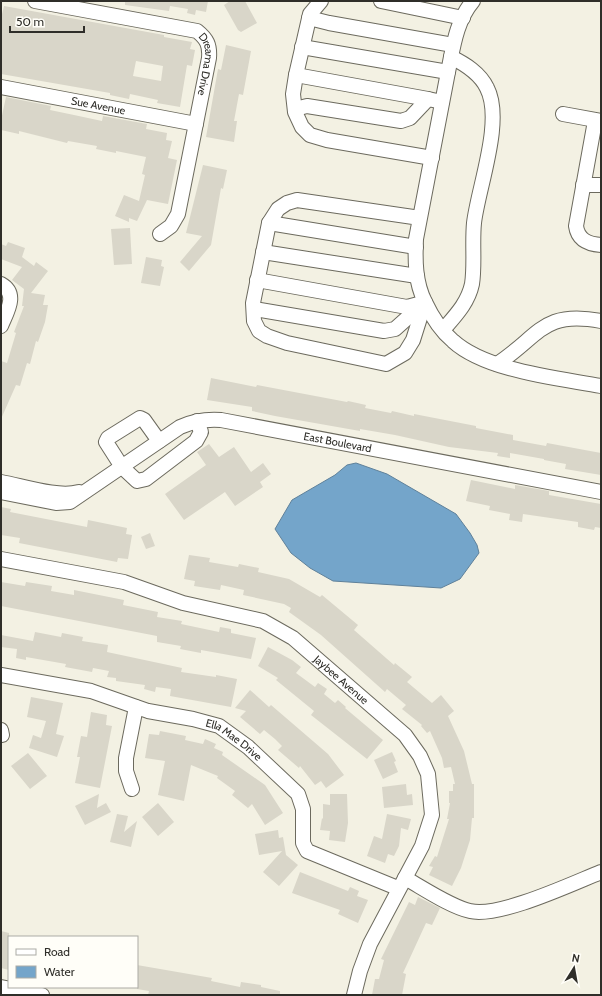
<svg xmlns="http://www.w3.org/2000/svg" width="602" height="996" font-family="Cabin,sans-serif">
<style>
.water{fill:#74a5ca;stroke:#5f819a}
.building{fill:#d9d6c9;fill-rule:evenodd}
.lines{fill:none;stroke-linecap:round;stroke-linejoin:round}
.minor-casing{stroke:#6c6a5e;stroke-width:16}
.minor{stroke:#fff;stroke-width:14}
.labels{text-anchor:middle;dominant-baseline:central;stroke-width:3;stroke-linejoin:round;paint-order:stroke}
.street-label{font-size:11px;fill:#2f2e29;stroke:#fffef8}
</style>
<rect width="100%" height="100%" fill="#f3f1e3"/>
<path class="water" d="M 356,463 L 387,474 L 456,514 L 470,533 L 477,545 L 479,553 L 460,579 L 441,588 L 333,581 L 310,568 L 291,553 L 275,529 L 292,500 L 335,475 L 347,465 Z"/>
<path class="building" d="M 125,1 L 208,1 L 206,12 L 196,10 L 195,15 L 187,13 L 188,9 L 170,6 L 169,11 L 125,5 Z
M 230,1 L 245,1 L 257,23 L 241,32 L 238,30 L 224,5 Z
M 4,6 L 164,35 L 164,37 L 192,42 L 190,49 L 195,50 L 192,66 L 187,65 L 180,107 L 157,103 L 158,100 L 130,94 L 129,99 L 110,95 L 110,93 L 1,74 L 1,18 ZM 136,61 L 163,66 L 161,81 L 133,76 Z
M 226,45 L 251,51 L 243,95 L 239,94 L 234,121 L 237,121 L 234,142 L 206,137 L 218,69 L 221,70 Z
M 6,97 L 51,106 L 50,110 L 74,115 L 102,121 L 103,116 L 147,124 L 146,129 L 167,133 L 166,140 L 172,141 L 168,158 L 177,160 L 168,204 L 147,200 L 137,221 L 129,218 L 129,222 L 115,216 L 124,195 L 139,201 L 145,175 L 142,174 L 146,157 L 116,151 L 116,153 L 96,149 L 97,146 L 68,141 L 67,143 L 19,131 L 19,134 L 1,130 L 1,120 Z
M 203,165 L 227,170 L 223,189 L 221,188 L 211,245 L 189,271 L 180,262 L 202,236 L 186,233 Z
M 130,228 L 132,264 L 114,265 L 111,229 Z
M 8,242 L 25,248 L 22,257 L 34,266 L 36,262 L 48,271 L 31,293 L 45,295 L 43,305 L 48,305 L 45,322 L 38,342 L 36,341 L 30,364 L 27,363 L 20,386 L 16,385 L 1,419 L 1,361 L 7,363 L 16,333 L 14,332 L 24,306 L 22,306 L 24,289 L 12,280 L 22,267 L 1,259 L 1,244 L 6,246 Z
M 146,257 L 162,260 L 161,266 L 164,267 L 160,286 L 141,283 Z
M 211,378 L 256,387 L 257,385 L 347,402 L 348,401 L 366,405 L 365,408 L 391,413 L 392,411 L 414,416 L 414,414 L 476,426 L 476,428 L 513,435 L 513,440 L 546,446 L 547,443 L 601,453 L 601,475 L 565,469 L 566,464 L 544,460 L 544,459 L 510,453 L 510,458 L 497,456 L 498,453 L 449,447 L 395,435 L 360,429 L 360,431 L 275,416 L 252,411 L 252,407 L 207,400 Z
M 209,444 L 219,457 L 234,447 L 251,472 L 263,463 L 271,474 L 260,482 L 263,487 L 235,506 L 225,492 L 184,520 L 165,494 L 206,465 L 197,452 Z
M 471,480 L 515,489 L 515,485 L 549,491 L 549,495 L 601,504 L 601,528 L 595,527 L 594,530 L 578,527 L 578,522 L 523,514 L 522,522 L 509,520 L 510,514 L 489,510 L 490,506 L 466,501 Z
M 1,507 L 11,509 L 10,512 L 87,527 L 88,520 L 127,528 L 126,534 L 132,535 L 128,559 L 118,558 L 117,562 L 19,543 L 20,538 L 1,535 Z
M 150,533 L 155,546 L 146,549 L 141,537 Z
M 189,555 L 210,558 L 209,562 L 238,567 L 239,564 L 259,568 L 258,572 L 289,579 L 320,597 L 322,595 L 358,625 L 354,630 L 394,665 L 395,663 L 412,677 L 407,682 L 432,703 L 441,695 L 454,711 L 448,716 L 464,751 L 472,784 L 474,784 L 474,818 L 472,818 L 470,840 L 461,868 L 452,886 L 429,875 L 433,867 L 429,866 L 435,856 L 437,857 L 449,819 L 447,819 L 450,803 L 449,803 L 449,791 L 453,791 L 453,784 L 455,784 L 451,767 L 444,768 L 442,758 L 430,731 L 427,733 L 421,726 L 422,725 L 402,709 L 406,705 L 387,689 L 385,692 L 321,635 L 289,612 L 291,608 L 284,604 L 243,595 L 244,590 L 221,585 L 220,590 L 194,586 L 195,581 L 184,579 Z
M 1,582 L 25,586 L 26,582 L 52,586 L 51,591 L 74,595 L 74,590 L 124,600 L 123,605 L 158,612 L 157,617 L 182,621 L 181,624 L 219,632 L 220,627 L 231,629 L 231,633 L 256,638 L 251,659 L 201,650 L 201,653 L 180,649 L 181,646 L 157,642 L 157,636 L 1,606 Z
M 35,632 L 61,637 L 62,633 L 83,637 L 82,641 L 108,645 L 107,652 L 182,668 L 181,672 L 216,677 L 216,675 L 237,679 L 231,707 L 170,696 L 171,689 L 156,687 L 155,692 L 144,689 L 145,685 L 116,681 L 116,678 L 107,677 L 109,671 L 93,668 L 92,672 L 65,667 L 66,664 L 26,657 L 26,660 L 16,658 L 17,649 L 1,647 L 1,635 L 33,641 Z
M 268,647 L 292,660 L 301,667 L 296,673 L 315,687 L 318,683 L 327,689 L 324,694 L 335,703 L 338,700 L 346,707 L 345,708 L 383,740 L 367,759 L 311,715 L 314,711 L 276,680 L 278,678 L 258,666 Z
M 250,690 L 269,707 L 271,705 L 328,754 L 344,775 L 326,788 L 321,781 L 315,785 L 300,766 L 299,768 L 278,750 L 282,746 L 275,739 L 264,730 L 260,734 L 240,717 L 246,711 L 235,708 Z
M 31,697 L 63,703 L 56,734 L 64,736 L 57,757 L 29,748 L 33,735 L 41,738 L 46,721 L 27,717 Z
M 91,712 L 107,715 L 106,725 L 112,726 L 100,788 L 75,783 L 80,757 L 77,757 L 81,736 L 87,737 Z
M 160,731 L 186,736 L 185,740 L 203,744 L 205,739 L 216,744 L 214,748 L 223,752 L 222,755 L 265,785 L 283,813 L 265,825 L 252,804 L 248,808 L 232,795 L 235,791 L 217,778 L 218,776 L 191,765 L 184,801 L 158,795 L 165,761 L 145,758 L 149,734 L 159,735 Z
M 392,752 L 396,761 L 394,762 L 398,772 L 383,779 L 374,760 Z
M 28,753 L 47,776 L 30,789 L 11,766 Z
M 406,784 L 407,795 L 412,794 L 413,805 L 384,808 L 382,787 Z
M 99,794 L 97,808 L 106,803 L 111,812 L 85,825 L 75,806 Z
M 330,794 L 347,794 L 348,823 L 345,842 L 329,840 L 330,831 L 320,830 L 322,818 L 323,819 L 323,804 L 330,805 Z
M 158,803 L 174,822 L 158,836 L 142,817 Z
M 117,814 L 128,816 L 124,832 L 137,821 L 131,847 L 110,842 Z
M 387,814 L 411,819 L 408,830 L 401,828 L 399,846 L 394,856 L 388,854 L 385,863 L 367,856 L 374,836 L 382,839 Z
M 278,830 L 279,838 L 283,837 L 286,855 L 298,865 L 279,886 L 263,872 L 282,851 L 259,855 L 255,834 Z
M 300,872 L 348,891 L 350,887 L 359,891 L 357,896 L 368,900 L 358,923 L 338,914 L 340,910 L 292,893 Z
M 418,897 L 440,908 L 432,925 L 426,923 L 403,973 L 406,974 L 402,995 L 372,995 L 375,979 L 379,979 L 384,960 L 381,959 L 409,902 L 415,905 Z
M 1,931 L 9,933 L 9,970 L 1,968 Z
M 137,965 L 212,978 L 211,981 L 240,987 L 241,982 L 261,985 L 261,987 L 280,991 L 280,995 L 148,995 L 149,991 L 137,989 Z"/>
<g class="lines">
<g class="minor-casing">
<g id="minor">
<path id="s1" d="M 35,1 L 197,31 C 207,39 210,45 209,58 L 178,214 L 171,226 L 160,234"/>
<path d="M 321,1 L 310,14 L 296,75 L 293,94 L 295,112 L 302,127 L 310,135 L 327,140 L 432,158"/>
<path d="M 381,1 L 463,18"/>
<path d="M 309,18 L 329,23 L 453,45"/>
<path d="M 302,47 L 448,72"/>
<path d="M 296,75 L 428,99"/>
<path id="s2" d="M 1,87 L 196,124"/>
<path d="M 295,109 L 307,106 L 401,121 L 410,118 L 428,99 L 442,102"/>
<path d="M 563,114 L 601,121"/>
<path d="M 595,121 L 576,226 C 578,240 588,244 601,245"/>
<path d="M 583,185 L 601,185"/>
<path d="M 420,218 L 297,200 L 287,203 L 278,209 L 269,223 L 253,303 L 254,321 L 259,331 L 267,336 L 287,343 L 386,364 L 405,353 L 413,340 L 425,302 C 415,282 415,260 416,239 L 448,72 C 453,48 456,21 473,1"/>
<path d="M 269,223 L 416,247"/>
<path d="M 263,252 L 417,276"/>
<path d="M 257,280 L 407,307 L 422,303"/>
<path d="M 1,284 C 19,294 6,313 1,326"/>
<path d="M 425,302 C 432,317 440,330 453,341 C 486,371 558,378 601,386"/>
<path d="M 254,309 L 384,331 L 395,329 L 424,303"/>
<path d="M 443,330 C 455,316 468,303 472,284 C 475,265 472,243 474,223 C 478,188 504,121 487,88 C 480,73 465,64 451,57"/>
<path d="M 497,364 C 540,336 542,310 601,321"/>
<path d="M 159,441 L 144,420 L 140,418 L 108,438 L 106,442 L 122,467 L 137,481 L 146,479 L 196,441 L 201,432 L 197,421"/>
<path d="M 1,482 C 23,486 58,498 79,492"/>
<path id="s3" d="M 1,492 L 56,503 L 70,502 L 180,427 C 193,421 207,419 221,420 L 601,492"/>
<path id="s4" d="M 1,559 L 124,582 L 183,603 L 263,621 L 293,638 L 405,735 L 420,756 L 428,774 L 432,815 L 422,846 L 370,944 L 360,971 L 354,995"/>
<path id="s5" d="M 1,675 L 91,691 L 148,711 L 193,719 L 219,726 L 248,747 L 298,794 L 303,809 L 303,843 L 307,851 L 395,887 L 398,889"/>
<path d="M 1,730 L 2,735"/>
<path d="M 132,789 L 126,771 L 126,758 L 136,707"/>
<path d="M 405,878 C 423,888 451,907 470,911 C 499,918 571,884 601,872"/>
<path d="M 1,987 L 42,995"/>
</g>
</g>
<use href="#minor" class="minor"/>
</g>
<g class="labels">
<g class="street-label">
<text stroke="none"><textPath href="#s1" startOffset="202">Dreama Drive</textPath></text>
<text stroke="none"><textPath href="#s2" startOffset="99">Sue Avenue</textPath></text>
<text stroke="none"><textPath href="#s3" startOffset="364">East Boulevard</textPath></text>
<text stroke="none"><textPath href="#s4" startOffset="368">Jaybee Avenue</textPath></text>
<text stroke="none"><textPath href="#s5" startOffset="244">Ella Mae Drive</textPath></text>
</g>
</g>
<rect width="602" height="996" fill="none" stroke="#2f2e29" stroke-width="4"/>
<rect x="8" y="936" width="130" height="52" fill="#fffef8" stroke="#acaba5"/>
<rect x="16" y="949" width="20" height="6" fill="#ffffff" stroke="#acaba5"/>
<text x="44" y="956" font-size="12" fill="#2f2e29">Road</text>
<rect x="16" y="966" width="20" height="12" fill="#74a5ca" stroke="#acaba5"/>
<text x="44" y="976" font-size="12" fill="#2f2e29">Water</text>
<g transform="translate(574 968) rotate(11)" stroke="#fffef8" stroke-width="3" paint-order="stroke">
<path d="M0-3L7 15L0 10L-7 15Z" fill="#2f2e29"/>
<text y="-6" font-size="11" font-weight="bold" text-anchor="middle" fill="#2f2e29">N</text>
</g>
<path d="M10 26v6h74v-6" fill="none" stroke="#2f2e29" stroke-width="2"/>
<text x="16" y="26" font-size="12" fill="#2f2e29" stroke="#fffef8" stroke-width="3" paint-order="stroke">50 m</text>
</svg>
